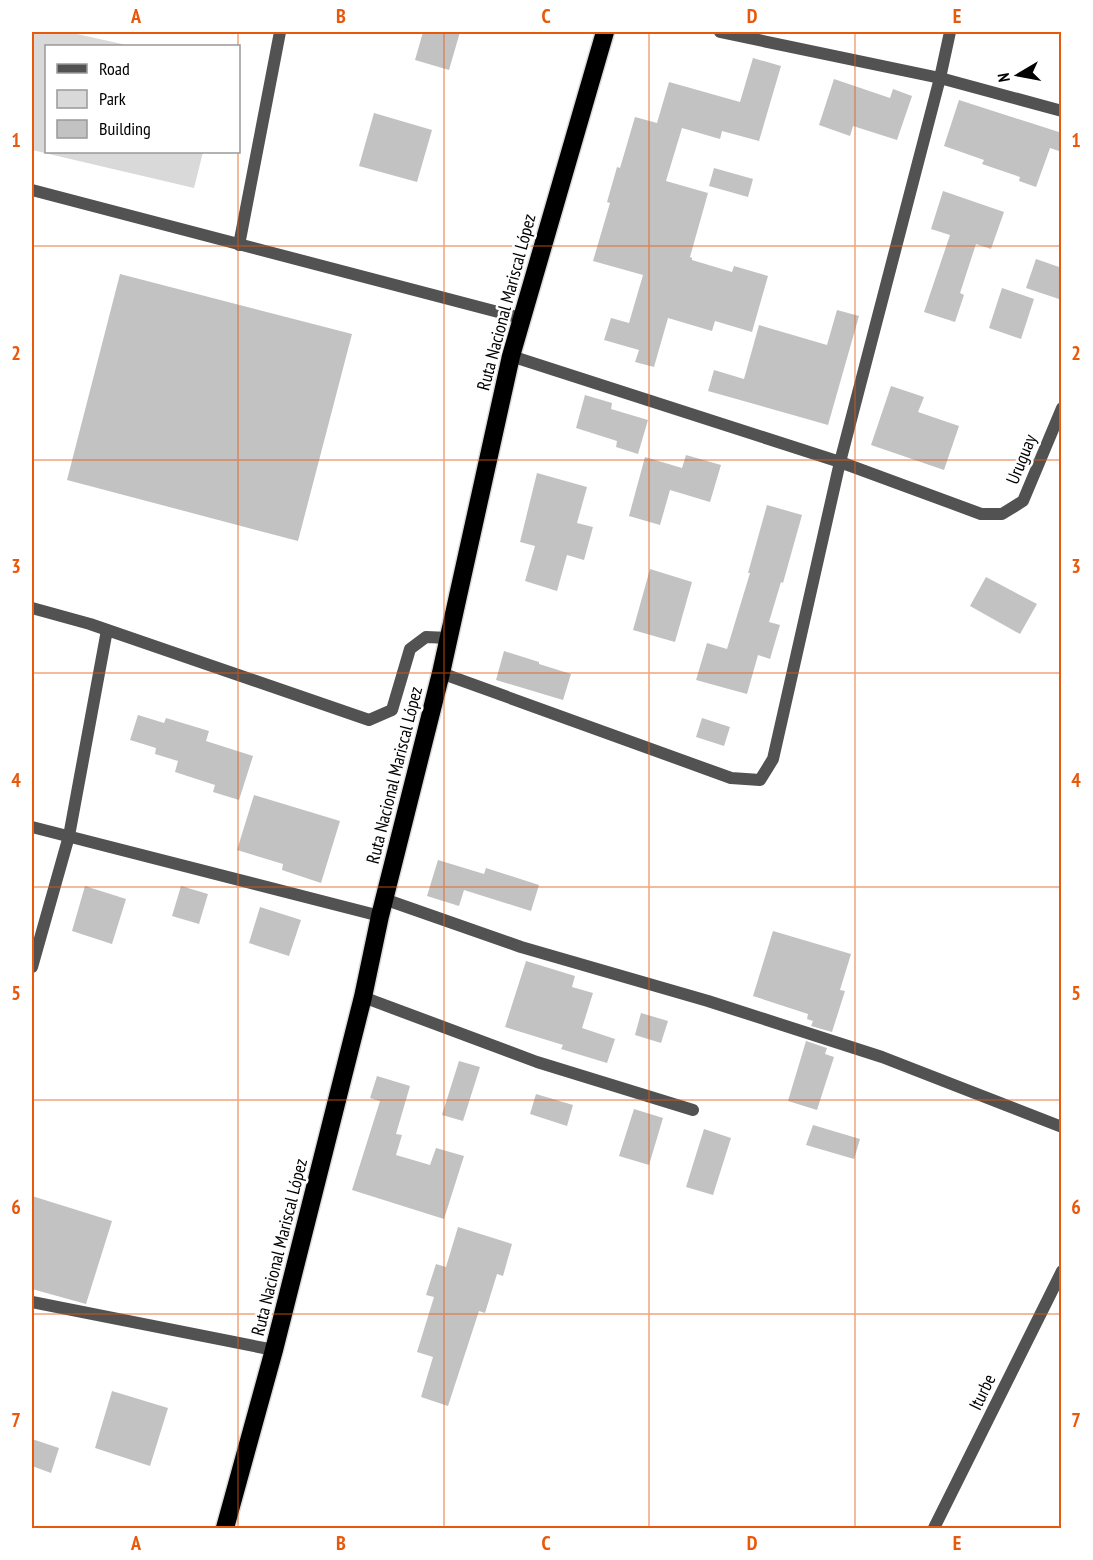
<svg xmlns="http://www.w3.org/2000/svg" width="1093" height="1560" font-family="'PT Sans Narrow',sans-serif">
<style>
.green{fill:#d9d9d9}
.building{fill:#c2c2c2}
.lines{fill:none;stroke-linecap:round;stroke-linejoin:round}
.highway-casing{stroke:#dbdbdb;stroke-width:21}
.street{stroke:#525252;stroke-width:12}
.highway{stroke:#000;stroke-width:18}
.grid{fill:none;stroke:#e8590c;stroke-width:1.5;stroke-opacity:0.55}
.labels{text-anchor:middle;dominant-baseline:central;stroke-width:5;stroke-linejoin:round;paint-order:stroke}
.street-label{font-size:18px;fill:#000;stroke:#fff}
.neatline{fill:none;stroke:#e8590c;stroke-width:2}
.grid-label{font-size:20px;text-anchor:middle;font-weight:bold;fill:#e8590c}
</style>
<rect width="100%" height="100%" fill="#fff"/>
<path class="green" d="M 32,32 L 68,32 L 131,46 L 46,46 L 46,152 L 203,152 L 194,188 L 32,150 Z"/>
<path class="building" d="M 423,32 L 460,32 L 449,70 L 415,60 Z
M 753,58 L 781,66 L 759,141 L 722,131 L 720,139 L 682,128 L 666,181 L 708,193 L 690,257 L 692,258 L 692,260 L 732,272 L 734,266 L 768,276 L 752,332 L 715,321 L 712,331 L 668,318 L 654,367 L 635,362 L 639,350 L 604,340 L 611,318 L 629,323 L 643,275 L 593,261 L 610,203 L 607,202 L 617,167 L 620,168 L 635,117 L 657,123 L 669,82 L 740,102 Z
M 834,79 L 890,98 L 893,89 L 912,96 L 897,140 L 853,126 L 850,136 L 819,125 Z
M 959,100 L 1062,133 L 1062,152 L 1050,148 L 1036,187 L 1019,181 L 1020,177 L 982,164 L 984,160 L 944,146 Z
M 374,113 L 432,130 L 417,182 L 359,166 Z
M 714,168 L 753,179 L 748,197 L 709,186 Z
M 943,191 L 1004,212 L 991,249 L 976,244 L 960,293 L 964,295 L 955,322 L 924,312 L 950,235 L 931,229 Z
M 1036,259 L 1062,268 L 1062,300 L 1026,288 Z
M 120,274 L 352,334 L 298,541 L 67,480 Z
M 1002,288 L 1034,299 L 1021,339 L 989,328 Z
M 837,310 L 859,316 L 828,425 L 708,391 L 714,370 L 744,379 L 759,325 L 827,345 Z
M 891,386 L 924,397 L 918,412 L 959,426 L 944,470 L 871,445 Z
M 585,395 L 612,403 L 611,409 L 648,420 L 638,454 L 616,447 L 617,441 L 576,428 Z
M 686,455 L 721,465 L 710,502 L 670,490 L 660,525 L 629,516 L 645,457 L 682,468 Z
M 537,473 L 587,487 L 577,523 L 593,527 L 584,560 L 567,555 L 557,591 L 525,581 L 535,546 L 520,542 Z
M 767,505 L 802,515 L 783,583 L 781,582 L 769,622 L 780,625 L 770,659 L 758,655 L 747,694 L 696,680 L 707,643 L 727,649 L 750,573 L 748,573 Z
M 650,569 L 692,582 L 675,642 L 633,630 Z
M 986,577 L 1037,604 L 1020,634 L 970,606 Z
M 504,651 L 539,662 L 539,664 L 571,674 L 563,700 L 496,680 Z
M 138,715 L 164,723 L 166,718 L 209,731 L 206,741 L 253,756 L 239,800 L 213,792 L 215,785 L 175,772 L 178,761 L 155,754 L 156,748 L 130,740 Z
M 702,718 L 730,727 L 724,746 L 696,737 Z
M 254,795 L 340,821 L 321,883 L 282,870 L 283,864 L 237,850 Z
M 438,860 L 484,874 L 486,868 L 539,885 L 531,911 L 464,890 L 459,906 L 427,896 Z
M 85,886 L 126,899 L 112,944 L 72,931 Z
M 181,886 L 208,894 L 199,924 L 172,916 Z
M 260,907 L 301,920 L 289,956 L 249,943 Z
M 773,931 L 851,954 L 840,990 L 845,991 L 832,1032 L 811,1026 L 813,1021 L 807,1019 L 808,1014 L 753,996 Z
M 526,961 L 575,976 L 572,987 L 593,993 L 582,1028 L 615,1039 L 607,1063 L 561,1049 L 563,1045 L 505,1027 Z
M 641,1013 L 668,1021 L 661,1043 L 635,1035 Z
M 806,1041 L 827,1048 L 825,1054 L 834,1057 L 817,1110 L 788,1101 Z
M 459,1061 L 480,1067 L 463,1121 L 442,1115 Z
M 377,1076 L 410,1086 L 396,1134 L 402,1135 L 396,1155 L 430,1165 L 436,1148 L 464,1156 L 444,1219 L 352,1190 L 380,1101 L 370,1098 Z
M 536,1094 L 573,1105 L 567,1126 L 530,1114 Z
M 634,1109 L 663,1118 L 649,1165 L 619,1156 Z
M 813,1125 L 860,1139 L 854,1159 L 806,1145 Z
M 704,1129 L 731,1138 L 713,1195 L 686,1187 Z
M 32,1196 L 112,1221 L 86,1304 L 32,1289 Z
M 458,1227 L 512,1244 L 503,1276 L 497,1274 L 485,1313 L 479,1311 L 448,1406 L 421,1397 L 433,1357 L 417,1352 L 434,1297 L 426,1295 L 436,1264 L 446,1267 Z
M 112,1391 L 168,1408 L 150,1466 L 95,1448 Z
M 32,1439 L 59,1448 L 51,1473 L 32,1466 Z"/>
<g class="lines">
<g class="highway-casing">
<path id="highway" d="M 225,1528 L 274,1350 L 363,997 L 380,916 L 441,673 L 511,356 L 605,32"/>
</g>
<path class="street" d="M 720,32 L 940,78 L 1062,111
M 32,190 L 521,318
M 239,245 L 280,32
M 511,356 L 840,462 L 981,514 L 1002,514 L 1023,501 L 1062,408
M 32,608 L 90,624 L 369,720 L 392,710 L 410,649 L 426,637 L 449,638
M 441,673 L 731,778 L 760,780 L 773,759 L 840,462 L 940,78 L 950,32
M 32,827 L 380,916
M 384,899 L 521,947 L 708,1001 L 882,1057 L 1062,1127
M 32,967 L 69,836 L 107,630
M 363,997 L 537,1062 L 693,1110
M 32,1302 L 274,1350
M 934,1528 L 1062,1271"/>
<use href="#highway" class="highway"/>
</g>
<path class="grid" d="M 238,32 L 238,46M 444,32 L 444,1528M 649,32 L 649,1528M 855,32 L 855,1528M 238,152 L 238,1528M 32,246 L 1062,246M 32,460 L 1062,460M 32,673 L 1062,673M 32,887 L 1062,887M 32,1100 L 1062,1100M 32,1314 L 1062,1314"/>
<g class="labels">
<g class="street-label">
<text transform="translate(506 302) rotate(-75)">Ruta Nacional Mariscal López</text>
<text transform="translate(1021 459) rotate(-68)">Uruguay</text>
<text transform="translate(394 775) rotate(-76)">Ruta Nacional Mariscal López</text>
<text transform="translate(279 1247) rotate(-76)">Ruta Nacional Mariscal López</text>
<text transform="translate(982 1392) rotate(-64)">Iturbe</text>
</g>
</g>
<rect width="1093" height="1560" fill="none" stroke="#ffffff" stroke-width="66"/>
<rect x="45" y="45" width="195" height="108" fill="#ffffff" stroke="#999999" stroke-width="1.5"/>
<rect x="57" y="64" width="30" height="9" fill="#525252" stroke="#999999" stroke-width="1.5"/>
<text x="99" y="75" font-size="18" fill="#000000">Road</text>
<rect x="57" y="90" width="30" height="18" fill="#d9d9d9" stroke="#999999" stroke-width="1.5"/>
<text x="99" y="105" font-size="18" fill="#000000">Park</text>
<rect x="57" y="120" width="30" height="18" fill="#c2c2c2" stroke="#999999" stroke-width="1.5"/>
<text x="99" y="135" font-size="18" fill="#000000">Building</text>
<g transform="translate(1018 75) rotate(260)" stroke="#ffffff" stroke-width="4.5" paint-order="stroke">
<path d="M0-4.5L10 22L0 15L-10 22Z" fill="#000000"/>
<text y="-9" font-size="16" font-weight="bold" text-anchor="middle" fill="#000000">N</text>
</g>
<rect x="33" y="33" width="1027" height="1494" class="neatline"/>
<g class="grid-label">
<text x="136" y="23">A</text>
<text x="341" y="23">B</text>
<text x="546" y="23">C</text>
<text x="752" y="23">D</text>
<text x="957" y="23">E</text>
<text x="16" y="147">1</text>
<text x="1076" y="147">1</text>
<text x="16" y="360">2</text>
<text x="1076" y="360">2</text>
<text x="16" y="573">3</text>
<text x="1076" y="573">3</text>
<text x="16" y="787">4</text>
<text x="1076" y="787">4</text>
<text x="16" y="1000">5</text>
<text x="1076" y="1000">5</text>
<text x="16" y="1214">6</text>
<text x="1076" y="1214">6</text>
<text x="16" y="1427">7</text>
<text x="1076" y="1427">7</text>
<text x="136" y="1550">A</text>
<text x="341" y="1550">B</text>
<text x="546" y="1550">C</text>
<text x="752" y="1550">D</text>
<text x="957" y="1550">E</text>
</g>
</svg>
